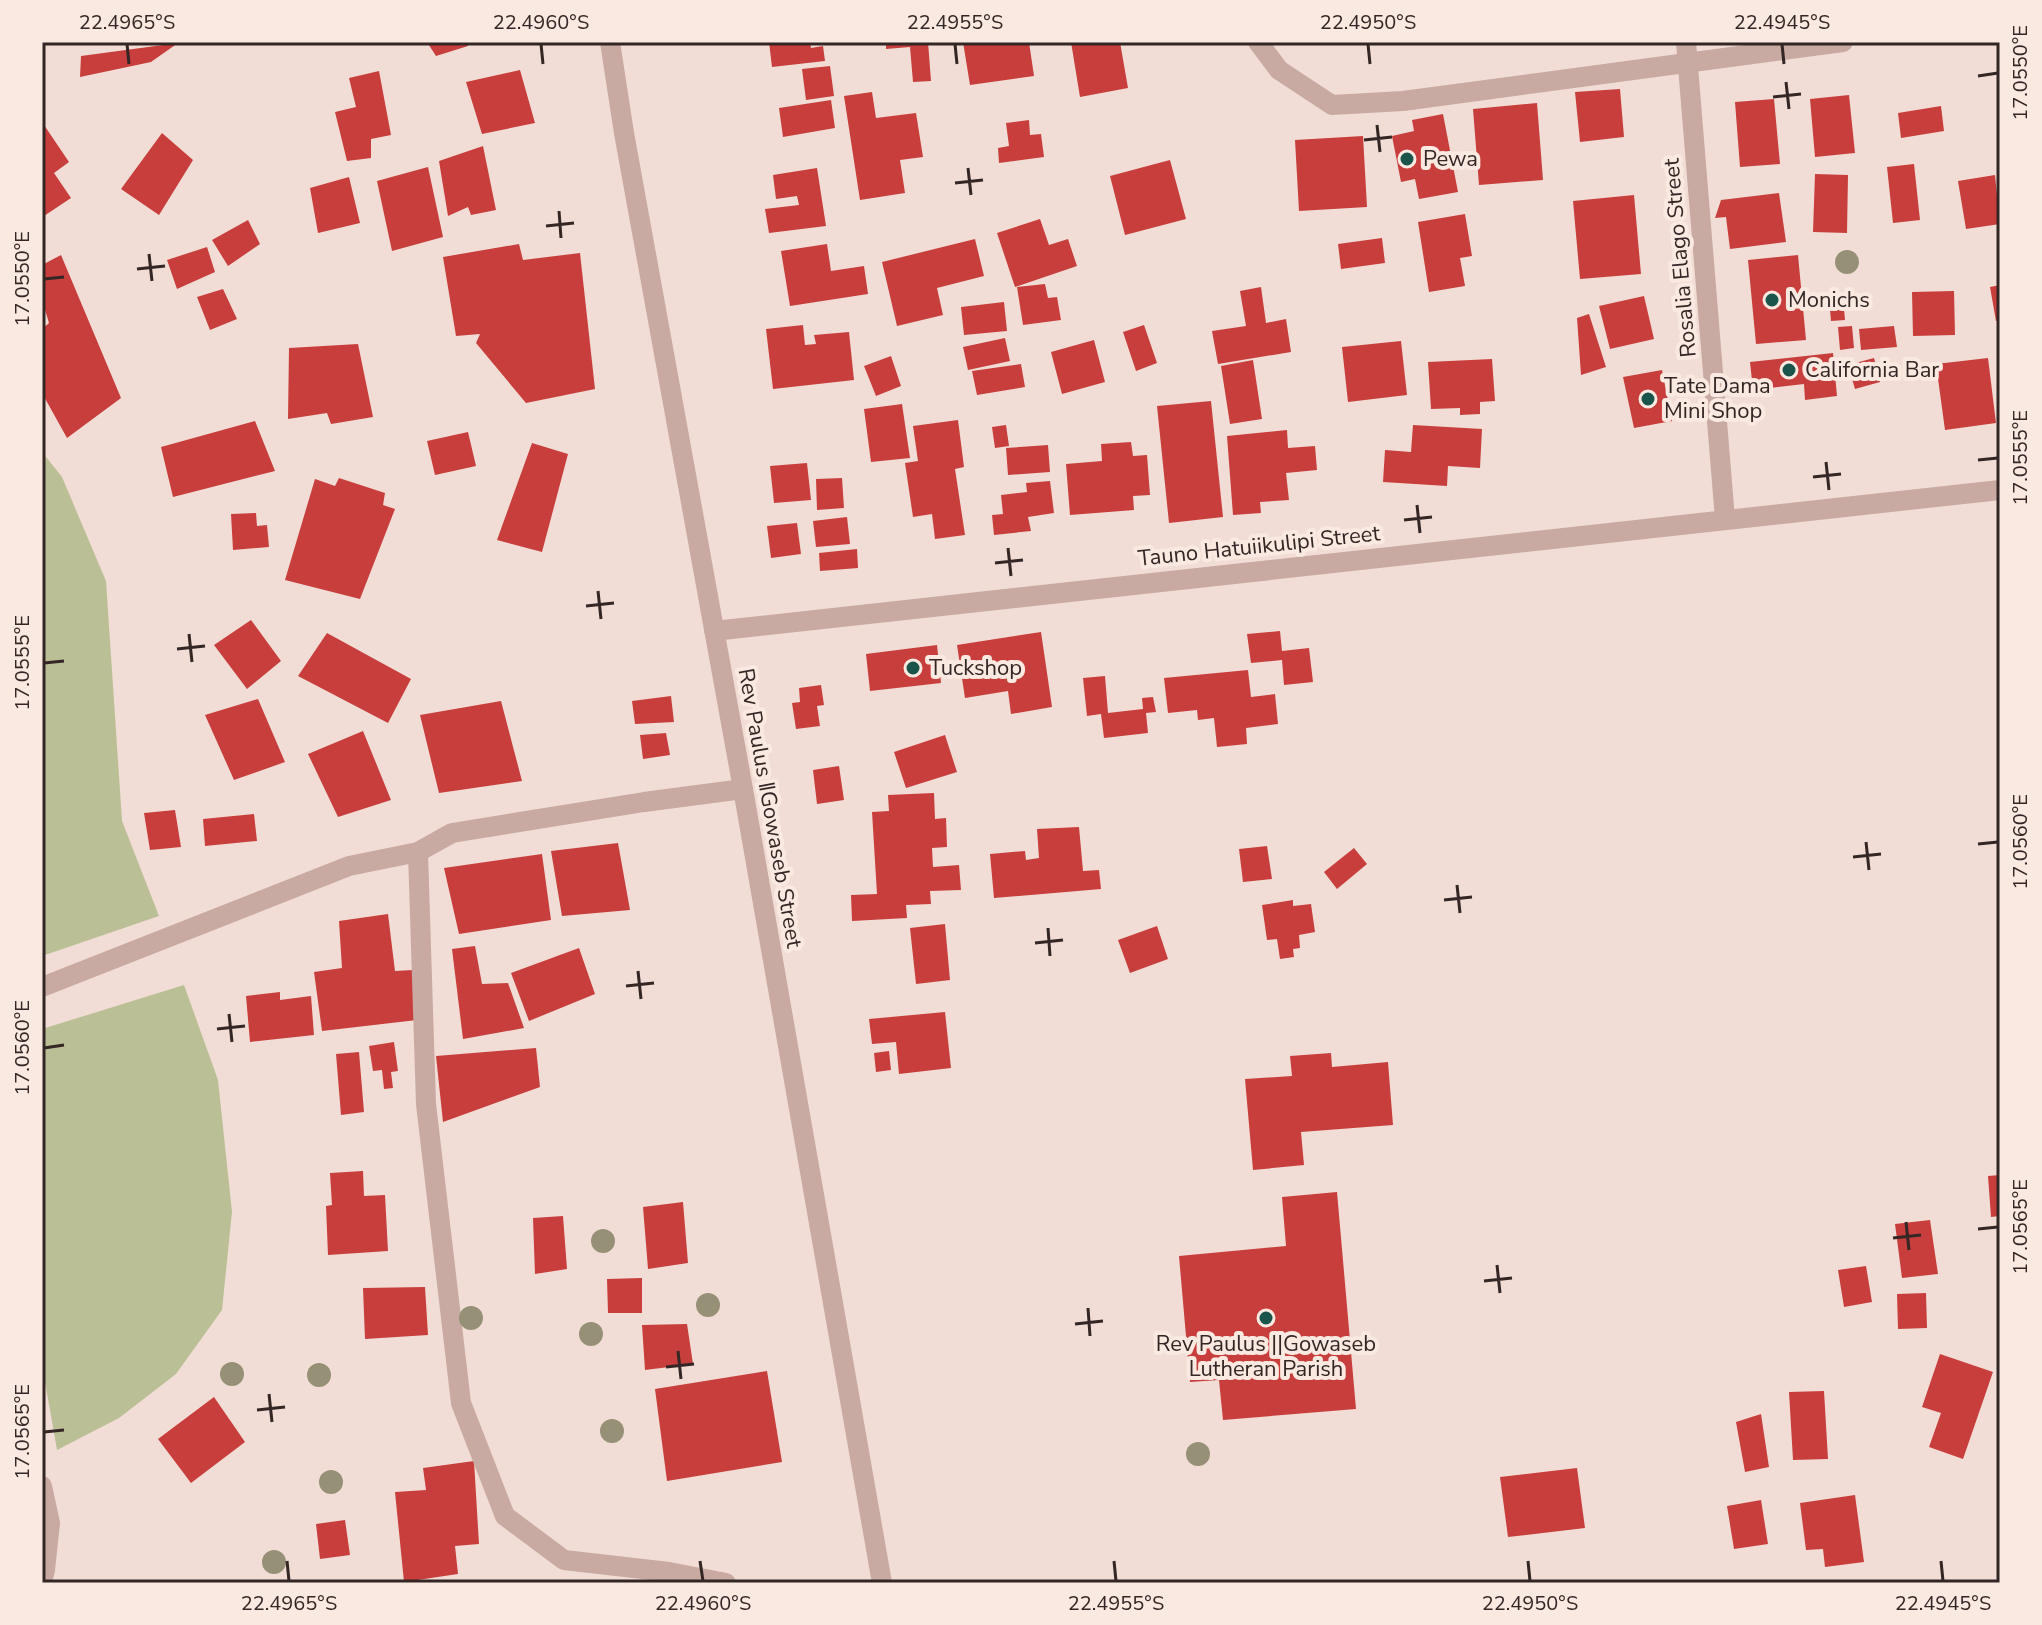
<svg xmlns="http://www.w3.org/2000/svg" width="2042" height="1625" font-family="'Nunito Sans',sans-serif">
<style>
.green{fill:#bbbf96}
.building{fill:#c83e3c}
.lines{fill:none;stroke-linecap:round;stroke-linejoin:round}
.minor{stroke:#c8aaa2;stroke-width:20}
.tree{fill:#969076}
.ticks{fill:none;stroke:#332624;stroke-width:3}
.poi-dot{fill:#1a544a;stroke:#f9e9e1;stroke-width:3}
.labels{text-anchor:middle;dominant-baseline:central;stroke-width:8;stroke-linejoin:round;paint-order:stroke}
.poi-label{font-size:22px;fill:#332624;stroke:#f9e9e1;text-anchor:start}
.street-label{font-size:22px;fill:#332624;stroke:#f9e9e1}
.neatline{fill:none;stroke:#332624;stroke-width:3}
.ticks-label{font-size:20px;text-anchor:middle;fill:#332624}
</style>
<rect width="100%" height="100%" fill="#f1ddd5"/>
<path class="green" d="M 42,452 L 62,477 L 106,581 L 122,821 L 159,916 L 42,956 Z
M 184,985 L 218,1080 L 232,1212 L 222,1310 L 176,1374 L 119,1418 L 57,1450 L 42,1365 L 42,1029 Z"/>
<path class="building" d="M 427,42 L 467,42 L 468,46 L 436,56 Z
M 769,42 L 810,42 L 811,48 L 823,46 L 825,61 L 772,67 Z
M 886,42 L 928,42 L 931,81 L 913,82 L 910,47 L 886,49 Z
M 963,42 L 1029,42 L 1034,76 L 970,85 Z
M 1071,42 L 1120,42 L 1128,88 L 1080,97 Z
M 178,43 L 151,62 L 80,77 L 81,56 Z
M 830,66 L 834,96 L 806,100 L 802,69 Z
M 520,70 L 535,123 L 482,134 L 466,82 Z
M 379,71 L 391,135 L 371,139 L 371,158 L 347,161 L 335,112 L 356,107 L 349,78 Z
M 1620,89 L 1624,137 L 1580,142 L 1575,92 Z
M 872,92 L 876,118 L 916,113 L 923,157 L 900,160 L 905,193 L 860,200 L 844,96 Z
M 1849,95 L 1855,153 L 1815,157 L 1810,99 Z
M 1774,99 L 1780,164 L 1740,167 L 1735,102 Z
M 831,100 L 835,128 L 783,137 L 779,108 Z
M 1537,103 L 1543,180 L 1479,185 L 1473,109 Z
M 1941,106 L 1944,131 L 1901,138 L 1898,113 Z
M 1443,114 L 1458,192 L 1419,199 L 1415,179 L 1401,182 L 1392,136 L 1414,131 L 1412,120 Z
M 1029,120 L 1030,135 L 1041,134 L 1044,157 L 999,163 L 998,148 L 1009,146 L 1006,123 Z
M 42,122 L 69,162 L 54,173 L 71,198 L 44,216 L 42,212 Z
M 162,133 L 193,160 L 159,215 L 121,189 Z
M 1363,136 L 1367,207 L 1299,211 L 1295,140 Z
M 483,146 L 496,210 L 471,215 L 468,207 L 448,216 L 439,161 Z
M 1170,160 L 1186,219 L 1125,235 L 1110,176 Z
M 1914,164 L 1920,220 L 1893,223 L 1887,167 Z
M 428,167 L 443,237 L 392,251 L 377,181 Z
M 817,168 L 826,226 L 769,233 L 765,209 L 799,205 L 797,196 L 776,199 L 773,175 Z
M 1815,174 L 1848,175 L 1847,233 L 1813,232 Z
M 1995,175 L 2000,224 L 1966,229 L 1958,181 Z
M 349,177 L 360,223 L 318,233 L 310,188 Z
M 1779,193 L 1786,242 L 1730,249 L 1726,217 L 1715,218 L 1721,200 Z
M 1634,195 L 1641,274 L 1580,279 L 1573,201 Z
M 1465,214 L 1472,256 L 1460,258 L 1465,286 L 1429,292 L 1418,222 Z
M 1040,219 L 1049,245 L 1068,239 L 1077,266 L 1015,287 L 997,233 Z
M 248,220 L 260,244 L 228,266 L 212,240 Z
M 1382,238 L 1385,263 L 1341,269 L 1338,244 Z
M 975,239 L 984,276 L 937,288 L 943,315 L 897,326 L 882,262 Z
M 519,244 L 523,260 L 580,253 L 595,389 L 526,403 L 476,343 L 480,334 L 456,336 L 443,257 Z
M 827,244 L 831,271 L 864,266 L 868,294 L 790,306 L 781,251 Z
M 207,247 L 215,272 L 177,289 L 167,260 Z
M 61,255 L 121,398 L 67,438 L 42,393 L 42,329 L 49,323 L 42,300 L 42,265 Z
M 1798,255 L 1806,340 L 1756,344 L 1748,260 Z
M 1045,284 L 1048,298 L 1057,297 L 1061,320 L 1023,325 L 1017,287 Z
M 2000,285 L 2000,320 L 1996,321 L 1990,287 Z
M 1261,287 L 1266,323 L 1286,319 L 1291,352 L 1218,364 L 1212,331 L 1246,326 L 1240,291 Z
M 223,289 L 237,319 L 210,330 L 197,297 Z
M 1954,291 L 1955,335 L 1913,336 L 1912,292 Z
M 1644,296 L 1654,339 L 1610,349 L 1599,306 Z
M 1843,298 L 1845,320 L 1831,321 L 1829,299 Z
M 1004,302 L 1007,331 L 964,335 L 961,307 Z
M 1589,314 L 1606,367 L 1581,375 L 1577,318 Z
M 803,325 L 805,345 L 816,344 L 814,335 L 849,332 L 854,380 L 773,389 L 766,329 Z
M 1144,325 L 1157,363 L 1136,371 L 1123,332 Z
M 1852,326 L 1854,348 L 1840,350 L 1838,327 Z
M 1894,326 L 1897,347 L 1861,350 L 1859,329 Z
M 1005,338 L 1010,361 L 968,370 L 963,347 Z
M 1094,340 L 1105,382 L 1062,394 L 1051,352 Z
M 1401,341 L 1407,395 L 1348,402 L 1342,347 Z
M 358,344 L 373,417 L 331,424 L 327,413 L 288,419 L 289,348 Z
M 1833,353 L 1837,396 L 1805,400 L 1804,384 L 1753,390 L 1750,362 Z
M 891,356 L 901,386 L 876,396 L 864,366 Z
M 1874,358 L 1880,382 L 1855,389 L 1848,365 Z
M 1988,358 L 1996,423 L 1945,430 L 1936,364 Z
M 1492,359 L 1495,401 L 1480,402 L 1480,414 L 1460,415 L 1460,408 L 1431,409 L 1428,362 Z
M 1253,360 L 1262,419 L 1230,424 L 1221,366 Z
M 1021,364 L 1025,387 L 977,395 L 972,371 Z
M 1662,370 L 1672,421 L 1634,428 L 1623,377 Z
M 1211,401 L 1223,517 L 1169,523 L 1157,406 Z
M 902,404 L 910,458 L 871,462 L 864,409 Z
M 958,420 L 964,467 L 955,469 L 965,535 L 935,539 L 932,514 L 913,517 L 905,463 L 918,461 L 913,426 Z
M 255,421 L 275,471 L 173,497 L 161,447 Z
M 1006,425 L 1009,446 L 995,448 L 992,427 Z
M 1413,425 L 1482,429 L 1480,468 L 1448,466 L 1447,486 L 1383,482 L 1385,450 L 1411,452 Z
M 1287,430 L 1288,448 L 1315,446 L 1317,470 L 1286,473 L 1289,500 L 1260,502 L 1261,513 L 1233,515 L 1227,436 Z
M 468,432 L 476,466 L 435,475 L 427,441 Z
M 1131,442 L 1133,456 L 1147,455 L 1150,495 L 1133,496 L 1134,510 L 1070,515 L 1066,464 L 1102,461 L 1101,444 Z
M 532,443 L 568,454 L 542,552 L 497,540 Z
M 1048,445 L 1050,472 L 1008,475 L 1006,448 Z
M 807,463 L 811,500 L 774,503 L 770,466 Z
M 339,478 L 385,493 L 383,505 L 395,509 L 360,599 L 285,580 L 315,479 L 335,486 Z
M 842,478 L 844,508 L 817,510 L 816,479 Z
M 1050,481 L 1054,513 L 1028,517 L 1031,531 L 994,535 L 992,515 L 1003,514 L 1001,495 L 1027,492 L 1026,483 Z
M 256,513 L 257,526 L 267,525 L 269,547 L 233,550 L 231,514 Z
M 847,517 L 850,544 L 816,547 L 813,521 Z
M 797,523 L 801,554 L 771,558 L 767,526 Z
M 857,549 L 858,568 L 820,571 L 819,553 Z
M 251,620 L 281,661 L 247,689 L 214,645 Z
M 1280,631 L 1282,651 L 1309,648 L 1313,682 L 1284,685 L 1282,660 L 1251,663 L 1247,634 Z
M 1041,632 L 1052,707 L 1011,714 L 1008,691 L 965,698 L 957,645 Z
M 327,633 L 411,679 L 388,723 L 298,676 Z
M 937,645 L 941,683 L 870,691 L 866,654 Z
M 1248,670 L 1251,697 L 1275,694 L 1278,724 L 1246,728 L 1247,744 L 1217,747 L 1214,718 L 1198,720 L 1197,710 L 1168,713 L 1164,678 Z
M 1105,676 L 1108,713 L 1143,709 L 1142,698 L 1153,697 L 1156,712 L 1146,713 L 1148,733 L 1104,738 L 1101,714 L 1087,716 L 1083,678 Z
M 821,685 L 824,705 L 817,706 L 820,726 L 796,729 L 792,703 L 800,702 L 799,688 Z
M 671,696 L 674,722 L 635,724 L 632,701 Z
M 258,699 L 285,762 L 234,780 L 205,715 Z
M 501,701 L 522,781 L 439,793 L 420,715 Z
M 363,731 L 391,800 L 338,817 L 308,754 Z
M 666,733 L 670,755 L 643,759 L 640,735 Z
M 945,735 L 957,772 L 906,788 L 894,752 Z
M 839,766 L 844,800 L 817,804 L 813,770 Z
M 934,793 L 935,819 L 946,818 L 947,847 L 932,848 L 933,867 L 959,865 L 961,890 L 930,891 L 931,904 L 906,905 L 907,918 L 852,921 L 851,895 L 877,894 L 872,812 L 889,811 L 888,795 Z
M 175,810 L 181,847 L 150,850 L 144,813 Z
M 254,814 L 257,841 L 205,846 L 203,819 Z
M 1079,827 L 1083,871 L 1099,870 L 1101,889 L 994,898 L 990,854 L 1025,851 L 1026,860 L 1039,858 L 1037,829 Z
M 618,843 L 630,910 L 562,916 L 551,851 Z
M 1267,846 L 1272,879 L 1243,882 L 1239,849 Z
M 1354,848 L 1367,864 L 1337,889 L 1324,872 Z
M 542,854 L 551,920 L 459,934 L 444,868 Z
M 1293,900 L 1293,906 L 1311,904 L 1315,932 L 1299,935 L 1300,948 L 1293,949 L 1294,957 L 1280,959 L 1277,939 L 1267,940 L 1262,905 Z
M 388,914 L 395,971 L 413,970 L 417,1020 L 322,1031 L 314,972 L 342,968 L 339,921 Z
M 945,924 L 950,980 L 916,984 L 910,928 Z
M 1157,926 L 1168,959 L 1130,973 L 1118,940 Z
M 475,946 L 482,984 L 508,983 L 524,1028 L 463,1039 L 452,949 Z
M 579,948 L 595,994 L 529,1021 L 511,973 Z
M 280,992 L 280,1000 L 311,996 L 314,1035 L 250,1042 L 246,996 Z
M 945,1012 L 951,1068 L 899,1074 L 896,1042 L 872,1044 L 869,1019 Z
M 394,1042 L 398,1071 L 391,1072 L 393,1088 L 384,1089 L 382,1070 L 373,1071 L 369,1046 Z
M 536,1048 L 540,1087 L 443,1122 L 436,1056 Z
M 889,1051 L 891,1070 L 876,1072 L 874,1053 Z
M 359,1052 L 364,1112 L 341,1115 L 336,1054 Z
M 1331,1053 L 1332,1067 L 1388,1062 L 1393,1125 L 1301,1132 L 1304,1165 L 1253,1170 L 1245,1079 L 1292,1076 L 1290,1056 Z
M 363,1171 L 364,1196 L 385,1195 L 388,1251 L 328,1255 L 326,1206 L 332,1205 L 330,1173 Z
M 2000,1175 L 2000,1216 L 1991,1217 L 1988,1176 Z
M 1337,1192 L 1356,1409 L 1223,1420 L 1219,1380 L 1190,1382 L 1179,1256 L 1286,1246 L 1282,1197 Z
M 683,1202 L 688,1263 L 648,1269 L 643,1207 Z
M 563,1216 L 567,1269 L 535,1274 L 533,1218 Z
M 1930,1220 L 1938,1274 L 1902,1278 L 1895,1224 Z
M 1866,1266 L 1872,1302 L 1844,1307 L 1838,1270 Z
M 642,1278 L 642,1313 L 608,1313 L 607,1279 Z
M 425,1287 L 428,1335 L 365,1339 L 363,1288 Z
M 1926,1293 L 1927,1328 L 1898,1329 L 1897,1294 Z
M 687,1324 L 693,1364 L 645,1370 L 642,1325 Z
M 1940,1354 L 1993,1372 L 1963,1459 L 1929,1447 L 1941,1413 L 1922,1407 Z
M 767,1371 L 782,1462 L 667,1481 L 655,1389 Z
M 1824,1391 L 1828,1459 L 1793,1460 L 1789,1392 Z
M 214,1397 L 245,1442 L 191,1483 L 158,1439 Z
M 1761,1414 L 1769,1467 L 1745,1472 L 1736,1422 Z
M 474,1461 L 479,1544 L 455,1546 L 458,1574 L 404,1582 L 395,1492 L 426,1490 L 423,1468 Z
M 1577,1468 L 1585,1528 L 1508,1537 L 1500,1477 Z
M 1855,1495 L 1864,1562 L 1825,1567 L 1823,1549 L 1806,1550 L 1800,1503 Z
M 1761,1500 L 1768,1544 L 1734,1549 L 1727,1506 Z
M 345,1520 L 350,1555 L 320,1559 L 316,1524 Z"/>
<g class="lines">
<path class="minor" d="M 610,42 L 624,133 L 743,789 L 882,1583
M 1258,42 L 1279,70 L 1332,105 L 1403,101 L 1843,42
M 1686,42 L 1725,519
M 714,631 L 2000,490
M 418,852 L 426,1104 L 461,1403 L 505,1516 L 564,1560 L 669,1572 L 726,1583
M 42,987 L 349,866 L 418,852 L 452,833 L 644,802 L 743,789
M 42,1486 L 50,1523 L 45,1570 L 42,1581"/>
</g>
<g class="tree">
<circle cx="1847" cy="262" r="12"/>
<circle cx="603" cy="1241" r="12"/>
<circle cx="708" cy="1305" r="12"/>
<circle cx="471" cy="1318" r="12"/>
<circle cx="591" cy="1334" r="12"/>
<circle cx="232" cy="1374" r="12"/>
<circle cx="319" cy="1375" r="12"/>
<circle cx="612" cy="1431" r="12"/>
<circle cx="1198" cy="1454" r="12"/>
<circle cx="331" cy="1482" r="12"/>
<circle cx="274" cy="1562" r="12"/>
</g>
<path class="ticks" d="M 127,44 L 129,64M 541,44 L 543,64M 955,44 L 957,64M 1368,44 L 1370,64M 1782,44 L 1784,64M 1978,76 L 1998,73M 1786,82 L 1789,109M 1773,97 L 1801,94M 1377,125 L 1380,152M 1364,140 L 1392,137M 968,168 L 971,195M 955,183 L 983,180M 559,211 L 561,238M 546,226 L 574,223M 149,254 L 152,281M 137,269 L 165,266M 44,279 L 64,277M 1978,460 L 1998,458M 1826,462 L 1829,490M 1813,477 L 1841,474M 1417,505 L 1420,533M 1404,520 L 1432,517M 1008,548 L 1011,576M 995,563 L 1023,560M 598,591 L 601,619M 586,606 L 614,603M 189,634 L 192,662M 177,649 L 205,646M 44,663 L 64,661M 1866,842 L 1869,870M 1978,844 L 1998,842M 1853,857 L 1881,854M 1457,885 L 1460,913M 1444,900 L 1472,897M 1048,928 L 1050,956M 1035,943 L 1063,940M 638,971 L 641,999M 626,986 L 654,983M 229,1014 L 232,1042M 217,1029 L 245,1026M 44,1048 L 64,1045M 1906,1222 L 1909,1250M 1978,1229 L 1998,1227M 1893,1238 L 1921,1235M 1497,1265 L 1500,1293M 1484,1281 L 1512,1278M 1088,1308 L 1090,1336M 1075,1324 L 1103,1321M 678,1351 L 681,1379M 666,1367 L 694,1364M 269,1394 L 272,1422M 257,1410 L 285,1407M 44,1432 L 64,1430M 287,1561 L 289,1581M 700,1561 L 703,1581M 1114,1561 L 1116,1581M 1528,1561 L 1530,1581M 1941,1561 L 1943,1581"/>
<g class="poi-dot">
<circle cx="1407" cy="159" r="8"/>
<circle cx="1772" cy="300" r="8"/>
<circle cx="1789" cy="370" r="8"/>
<circle cx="1648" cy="399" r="8"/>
<circle cx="913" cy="668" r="8"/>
<circle cx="1266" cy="1318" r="8"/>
</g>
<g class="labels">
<g class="poi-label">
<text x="1423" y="159">Pewa</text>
<text x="1788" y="300">Monichs</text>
<text x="1805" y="370">California Bar</text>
<text x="1664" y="386">Tate Dama<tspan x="1664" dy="25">Mini Shop</tspan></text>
<text x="929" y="668">Tuckshop</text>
<text x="1266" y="1344" text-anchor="middle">Rev Paulus ||Gowaseb<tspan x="1266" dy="25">Lutheran Parish</tspan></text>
</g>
<g class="street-label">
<text transform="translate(1680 258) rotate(-95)">Rosalia Elago Street</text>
<text transform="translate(1259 546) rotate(-6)">Tauno Hatuiikulipi Street</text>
<text transform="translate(770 808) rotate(80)">Rev Paulus ǁGowaseb Street</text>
</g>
</g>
<rect width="2042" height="1625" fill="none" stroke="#f9e9e1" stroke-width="88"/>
<rect x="44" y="44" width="1954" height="1537" class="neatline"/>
<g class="ticks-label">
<text x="127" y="29">22.4965°S</text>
<text x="541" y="29">22.4960°S</text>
<text x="955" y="29">22.4955°S</text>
<text x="1368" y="29">22.4950°S</text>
<text x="1782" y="29">22.4945°S</text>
<text transform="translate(2020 73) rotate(-90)" y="7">17.0550°E</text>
<text transform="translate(22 279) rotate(-90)" y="7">17.0550°E</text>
<text transform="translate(2020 458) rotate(-90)" y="7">17.0555°E</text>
<text transform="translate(22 663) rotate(-90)" y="7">17.0555°E</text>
<text transform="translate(2020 842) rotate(-90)" y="7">17.0560°E</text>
<text transform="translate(22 1048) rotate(-90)" y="7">17.0560°E</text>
<text transform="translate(2020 1227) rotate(-90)" y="7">17.0565°E</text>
<text transform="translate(22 1432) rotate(-90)" y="7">17.0565°E</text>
<text x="289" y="1610">22.4965°S</text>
<text x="703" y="1610">22.4960°S</text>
<text x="1116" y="1610">22.4955°S</text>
<text x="1530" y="1610">22.4950°S</text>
<text x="1943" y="1610">22.4945°S</text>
</g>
</svg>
